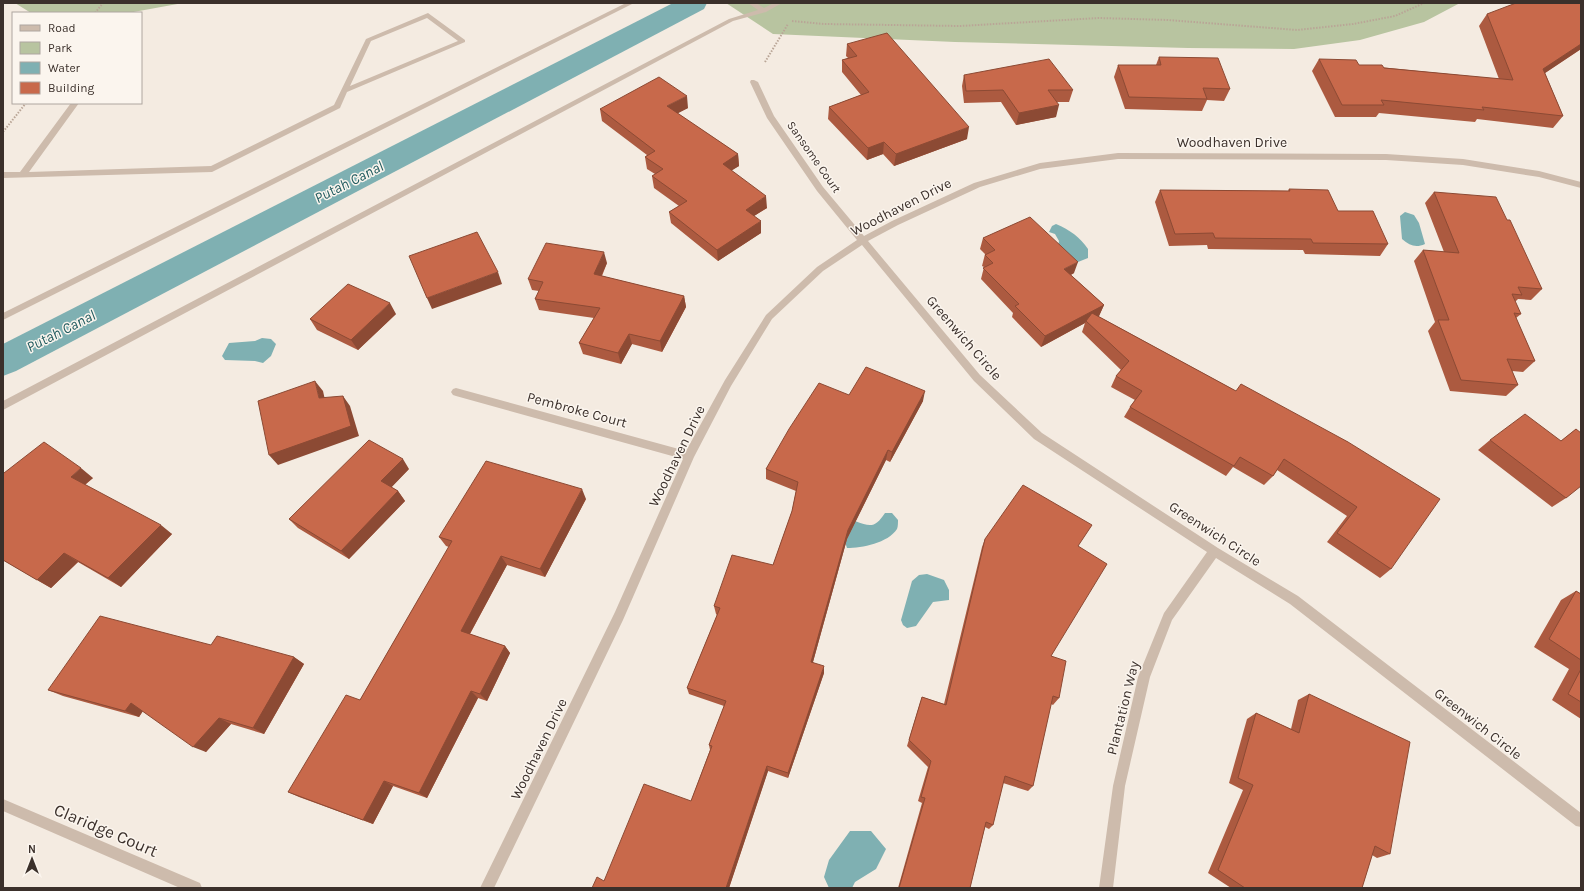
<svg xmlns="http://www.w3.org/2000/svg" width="1584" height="891" font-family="Karla,sans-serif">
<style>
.green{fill:#b8c4a0}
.water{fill:#7fb0b2}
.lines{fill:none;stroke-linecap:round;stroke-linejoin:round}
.canal{fill:#7fb0b2;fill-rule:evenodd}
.path{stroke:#b9a596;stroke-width:2;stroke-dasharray:1.5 1.5;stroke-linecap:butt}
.service{fill:#cdbbac;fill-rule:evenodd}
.minor{fill:#cdbbac;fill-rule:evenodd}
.wall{fill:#ac5a40}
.shaded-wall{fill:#8c4a34}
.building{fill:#c8694b;stroke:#8c4a34}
.labels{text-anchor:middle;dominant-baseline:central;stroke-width:3;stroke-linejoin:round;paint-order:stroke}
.far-street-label{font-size:12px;fill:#3b302b;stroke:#fbf5ee}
.street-label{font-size:14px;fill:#3b302b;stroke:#fbf5ee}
.water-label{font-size:15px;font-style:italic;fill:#1f5a5e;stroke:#fbf5ee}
.near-street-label{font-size:17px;fill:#3b302b;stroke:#fbf5ee}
</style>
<rect width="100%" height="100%" fill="#f4ebe1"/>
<path class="green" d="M 15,3 L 183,3 L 128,13 L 31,13 Z
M 726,3 L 1460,3 L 1424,22 L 1360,40 L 1294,49 L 1188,48 L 955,42 L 773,34 Z"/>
<path class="water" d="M 1405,212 L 1414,215 L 1419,223 L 1425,244 C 1416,248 1410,246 1402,239 L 1400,216 Z
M 1056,224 C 1070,230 1080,237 1088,249 L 1088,258 L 1078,262 L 1057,251 L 1059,241 L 1055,234 L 1049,232 L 1052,226 Z
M 262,338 L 271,339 L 276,344 L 271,356 L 263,363 L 255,361 L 225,360 L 222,356 L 229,343 L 255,341 Z
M 885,513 L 892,513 L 898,520 C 898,522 898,527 897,529 C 888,543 862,548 847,548 L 845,542 L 855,521 C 871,527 875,528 885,513 Z
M 927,574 L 944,580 L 949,590 L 949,600 L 933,602 L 916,626 L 907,628 L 903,625 L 901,620 L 912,581 L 919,575 Z
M 850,831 L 871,831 L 886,849 L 876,869 L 855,882 L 852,888 L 829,888 L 824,877 L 829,860 Z"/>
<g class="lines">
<path class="canal" d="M 673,3 L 707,3 L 704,9 L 16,371 L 3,376 L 3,344 Z"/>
<path class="path" d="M 95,13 L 103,3
M 792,21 L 824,24 L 960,26 L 1099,18 L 1168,20 L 1297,30 L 1353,24 L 1395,16 L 1424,3
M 765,62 L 788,24
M 3,132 L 26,103"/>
<path class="service" d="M 626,3 L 634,3 L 3,320 L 3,313 Z
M 748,3 L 756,3 L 764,8 L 774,3 L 782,3 L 766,12 L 733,21 L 3,410 L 3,401 L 729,19 L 758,10 Z
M 428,13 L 465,40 L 465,42 L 347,92 L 340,108 L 212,172 L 3,178 L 3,172 L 20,172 L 71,103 L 79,103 L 29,172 L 211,166 L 334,105 L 366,39 ZM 427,18 L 458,41 L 350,86 L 371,41 Z"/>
<path class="minor" d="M 751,80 L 754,80 L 758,82 L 774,116 L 823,187 L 864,236 L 892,221 L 974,183 L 1040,163 L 1118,153 L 1386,154 L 1463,159 L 1539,171 L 1581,182 L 1581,188 L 1539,177 L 1463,165 L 1386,160 L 1118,159 L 1040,169 L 980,187 L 898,225 L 868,241 L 980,375 L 1042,433 L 1218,548 L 1298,596 L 1581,813 L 1581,827 L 1576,826 L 1290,604 L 1216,558 L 1172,620 L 1150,677 L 1125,786 L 1113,888 L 1099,888 L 1113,786 L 1138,677 L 1164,613 L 1207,552 L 1034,439 L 974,381 L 862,245 L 823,271 L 772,319 L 731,386 L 694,457 L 623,620 L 494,888 L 480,888 L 615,612 L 683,459 L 456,396 L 453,395 L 451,392 L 453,389 L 456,388 L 686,451 L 725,380 L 766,315 L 817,267 L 857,240 L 817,191 L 767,118 L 750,82 Z
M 3,799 L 200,883 L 202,888 L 180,888 L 3,811 Z"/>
</g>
<path class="wall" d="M 1581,3 L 1581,49 L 1545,73 L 1563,116 L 1553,128 L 1477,119 L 1475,122 L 1379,113 L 1376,117 L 1335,117 L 1312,71 L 1319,59 L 1359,65 L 1499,79 L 1479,26 L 1487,14 Z
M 847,44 L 967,139 L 894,166 L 883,154 L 867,160 L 828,119 L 829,107 L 861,95 L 842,72 L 842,60 L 848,58 L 846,56 Z
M 1159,57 L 1230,89 L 1224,101 L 1207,100 L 1202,111 L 1125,109 L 1114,77 L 1118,65 L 1156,65 Z
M 964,75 L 1073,90 L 1069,102 L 1057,102 L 1056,117 L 1016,125 L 1001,102 L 964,103 L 962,86 Z
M 688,108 L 677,113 L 738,154 L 739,166 L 731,170 L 767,208 L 754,216 L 761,233 L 718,261 L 671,223 L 669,212 L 679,206 L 654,188 L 652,176 L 655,174 L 647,169 L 645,157 L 647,155 L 602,121 L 600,109 Z
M 1289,189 L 1338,211 L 1388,244 L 1380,256 L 1305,254 L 1303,250 L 1208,249 L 1207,245 L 1169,246 L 1155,202 L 1160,190 L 1288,191 Z
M 1434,192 L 1507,220 L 1542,289 L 1531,300 L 1518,299 L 1515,302 L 1521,314 L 1516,318 L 1535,361 L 1523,372 L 1512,371 L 1518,385 L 1506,396 L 1450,391 L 1428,331 L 1435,322 L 1414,261 L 1423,250 L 1444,252 L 1425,203 Z
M 983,238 L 1074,273 L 1071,275 L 1104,305 L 1099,316 L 1098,316 L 1236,391 L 1348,442 L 1391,569 L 1380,578 L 1327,542 L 1347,516 L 1277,470 L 1273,476 L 1264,485 L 1233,467 L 1226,476 L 1124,417 L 1130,407 L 1135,400 L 1111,387 L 1116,376 L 1121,370 L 1082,332 L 1085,323 L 1041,347 L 1012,317 L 1013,313 L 981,279 L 984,267 L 982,266 L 985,254 L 980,249 Z
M 607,263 L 602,276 L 684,296 L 686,307 L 662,352 L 632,344 L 621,364 L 583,354 L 579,343 L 594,318 L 539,310 L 535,299 L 539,291 L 532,290 L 528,279 Z
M 396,314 L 358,350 L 317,330 L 310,319 Z
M 849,395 L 923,401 L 890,462 L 886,460 L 847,539 L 813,662 L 824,673 L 788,778 L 768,771 L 729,888 L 592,888 L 604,881 L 691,801 L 710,750 L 709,745 L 724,706 L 689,694 L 687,688 L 717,615 L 716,614 L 714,606 L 773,565 L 792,511 L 796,491 L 766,479 L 766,469 Z
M 1576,429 L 1566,498 L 1552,507 L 1478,450 L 1490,440 L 1561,441 Z
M 409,469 L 391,487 L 398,491 L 405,501 L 349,559 L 298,528 L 289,519 Z
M 3,471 L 5,473 L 93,478 L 85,485 L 172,534 L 121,587 L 78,562 L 51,588 L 3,560 Z
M 586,499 L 545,577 L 507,565 L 470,634 L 505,646 L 510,653 L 487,701 L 478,698 L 427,798 L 393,786 L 373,824 L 299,797 L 288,792 L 360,700 L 449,547 L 446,546 L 439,537 Z
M 985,539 L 1078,547 L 1051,656 L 1059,698 L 1053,705 L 1051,704 L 1033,786 L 1028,791 L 1003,783 L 993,825 L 989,829 L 985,827 L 970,888 L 898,888 L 922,803 L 918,801 L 928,767 L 907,746 L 920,703 L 922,697 L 944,704 L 982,547 Z
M 1576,591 L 1581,594 L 1581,719 L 1552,700 L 1569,669 L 1534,647 L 1561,600 Z
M 211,645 L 294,657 L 304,664 L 264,734 L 231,724 L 206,752 L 143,711 L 139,717 L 63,696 L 48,690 Z
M 1309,694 L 1390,854 L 1377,858 L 1372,855 L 1362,888 L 1231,888 L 1208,873 L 1243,790 L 1229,783 L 1247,719 L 1256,713 L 1291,729 L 1298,700 Z"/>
<path class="shaded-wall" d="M 1581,44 L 1581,49 L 1533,81 L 1543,69 Z
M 687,96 L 688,108 L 669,118 L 667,106 Z
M 1059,105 L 1056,117 L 1016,125 L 1019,113 Z
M 969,127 L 967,139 L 894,166 L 896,154 Z
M 884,142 L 883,154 L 867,160 L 868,148 Z
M 738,154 L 739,166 L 723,176 L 723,164 Z
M 766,196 L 767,208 L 746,221 L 746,210 Z
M 761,221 L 761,233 L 718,261 L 717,250 Z
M 604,252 L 607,263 L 597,285 L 594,274 Z
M 1078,262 L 1074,273 L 1060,280 L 1064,269 Z
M 498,272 L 502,284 L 432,309 L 427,298 Z
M 684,296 L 686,307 L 662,352 L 660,341 Z
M 390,303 L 396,314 L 358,350 L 351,340 Z
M 1104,305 L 1099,316 L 1087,322 L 1086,321 L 1085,323 L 1041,347 L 1045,336 Z
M 629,334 L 632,344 L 621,364 L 618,353 Z
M 315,381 L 323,391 L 327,409 L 319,398 Z
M 925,391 L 923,401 L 890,462 L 892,452 Z
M 343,396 L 350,406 L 359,436 L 278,465 L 269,455 Z
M 888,450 L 886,460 L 847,539 L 811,669 L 811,662 L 848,530 Z
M 403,459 L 409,469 L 388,491 L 381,481 Z
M 81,468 L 93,478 L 83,486 L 71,477 Z
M 582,489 L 586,499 L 545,577 L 540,569 Z
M 398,491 L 405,501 L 349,559 L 341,551 Z
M 161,525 L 172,534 L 121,587 L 108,578 Z
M 64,553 L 78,562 L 51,588 L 37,580 Z
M 501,556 L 507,565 L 467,639 L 461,631 Z
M 505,646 L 510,653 L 487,701 L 480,694 Z
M 294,657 L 304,664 L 264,734 L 253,728 Z
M 824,666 L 824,673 L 788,778 L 788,773 Z
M 471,691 L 478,698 L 427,798 L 419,793 Z
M 131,703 L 144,709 L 139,717 L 125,711 Z
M 219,718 L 231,724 L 206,752 L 193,747 Z
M 767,766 L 768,771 L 729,888 L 726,888 Z
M 384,781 L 393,786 L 373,824 L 363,820 Z"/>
<path class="building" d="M 1516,3 L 1581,3 L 1581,44 L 1543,69 L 1563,116 L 1482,107 L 1484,110 L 1381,100 L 1384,105 L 1342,105 L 1319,59 L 1356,60 L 1359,65 L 1382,65 L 1384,68 L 1513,80 L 1487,14 Z
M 887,33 L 969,127 L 896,154 L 884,142 L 868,148 L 829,107 L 869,92 L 842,60 L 857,56 L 847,44 Z
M 1159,57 L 1218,58 L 1230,89 L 1203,88 L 1207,99 L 1129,97 L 1118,65 L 1161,65 Z
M 1049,59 L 1073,90 L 1048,90 L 1059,105 L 1019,113 L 1003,90 L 966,91 L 964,75 Z
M 659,77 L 687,96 L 667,106 L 738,154 L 723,164 L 766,196 L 746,210 L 761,221 L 717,250 L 669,212 L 687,201 L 652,176 L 663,169 L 645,157 L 655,151 L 600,109 Z
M 1289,189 L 1328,190 L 1338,211 L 1373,211 L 1388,244 L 1313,243 L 1311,239 L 1215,238 L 1213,233 L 1175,234 L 1160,190 L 1290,191 Z
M 1434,192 L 1496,197 L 1507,220 L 1510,220 L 1542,289 L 1518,287 L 1522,295 L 1512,294 L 1521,314 L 1514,313 L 1535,361 L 1507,359 L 1518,385 L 1461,380 L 1438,320 L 1449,320 L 1423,250 L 1459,253 Z
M 1030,217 L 1078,262 L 1064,269 L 1104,305 L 1045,336 L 1015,306 L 1019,304 L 983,268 L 993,263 L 985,255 L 995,250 L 983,238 Z
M 477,232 L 498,272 L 427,298 L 409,256 Z
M 546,243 L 604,252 L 594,274 L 684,296 L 660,341 L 629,334 L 618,353 L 579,343 L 600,308 L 535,299 L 543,282 L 528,279 Z
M 348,284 L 390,303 L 351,340 L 310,319 Z
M 1092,313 L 1236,391 L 1241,384 L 1348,442 L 1440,499 L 1391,569 L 1337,533 L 1357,507 L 1284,459 L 1273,476 L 1240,457 L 1234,466 L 1130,407 L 1142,391 L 1116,376 L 1129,361 L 1086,321 Z
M 866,367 L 925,391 L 892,452 L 888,450 L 848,530 L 811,662 L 824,666 L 788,773 L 767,766 L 726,888 L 592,888 L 597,877 L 604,881 L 644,784 L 691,801 L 712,746 L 709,745 L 726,701 L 687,688 L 720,608 L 714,606 L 732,555 L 773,565 L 792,511 L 798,482 L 766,469 L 789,429 L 819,383 L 849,395 Z
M 315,381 L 319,398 L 343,396 L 351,426 L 269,455 L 258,401 Z
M 1525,414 L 1561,441 L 1576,429 L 1581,433 L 1581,486 L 1566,498 L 1490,440 Z
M 369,440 L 403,459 L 381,481 L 398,491 L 341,551 L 289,519 Z
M 44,442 L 81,468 L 71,477 L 161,525 L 108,578 L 64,553 L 37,580 L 3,560 L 3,472 L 4,473 Z
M 486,461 L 582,489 L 540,569 L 501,556 L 461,631 L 505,646 L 480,694 L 471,691 L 419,793 L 384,781 L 363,820 L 288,792 L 346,695 L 360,700 L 452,541 L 439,537 Z
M 1023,485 L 1092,525 L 1078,546 L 1107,564 L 1051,656 L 1066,661 L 1059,698 L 1053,696 L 1033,786 L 1005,776 L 993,825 L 986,822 L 970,888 L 899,888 L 925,798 L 921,797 L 931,761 L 909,740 L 922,697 L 946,705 L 985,539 Z
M 1576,591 L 1581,594 L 1581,660 L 1549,639 Z
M 100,616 L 211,645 L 217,636 L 294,657 L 253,728 L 219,718 L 193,747 L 131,703 L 125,711 L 48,690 Z
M 1581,669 L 1581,702 L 1568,694 Z
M 1309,694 L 1410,742 L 1390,854 L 1375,846 L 1362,888 L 1245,888 L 1218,870 L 1253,785 L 1238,778 L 1256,713 L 1299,733 Z"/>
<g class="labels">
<g class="far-street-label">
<text transform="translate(814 157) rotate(55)">Sansome Court</text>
</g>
<g class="street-label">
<text x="1232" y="142">Woodhaven Drive</text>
<text transform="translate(901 207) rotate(-27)">Woodhaven Drive</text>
<text transform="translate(964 338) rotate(49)">Greenwich Circle</text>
<text transform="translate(577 410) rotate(15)">Pembroke Court</text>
<text transform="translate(677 456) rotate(-64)">Woodhaven Drive</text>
<text transform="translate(1215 534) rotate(33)">Greenwich Circle</text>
<text transform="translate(1123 708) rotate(-76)">Plantation Way</text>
<text transform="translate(1478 724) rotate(38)">Greenwich Circle</text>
<text transform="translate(539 749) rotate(-64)">Woodhaven Drive</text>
</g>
<g class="water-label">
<text transform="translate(349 182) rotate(-27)">Putah Canal</text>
<text transform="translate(61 331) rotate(-27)">Putah Canal</text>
</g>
<g class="near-street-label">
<text transform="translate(106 830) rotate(23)">Claridge Court</text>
</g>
</g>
<rect width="1584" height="891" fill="none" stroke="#3b302b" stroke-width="8"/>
<rect x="12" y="12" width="130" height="92" fill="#fbf5ee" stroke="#aea6a0"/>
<rect x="20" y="25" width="20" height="6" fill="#cdbbac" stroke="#aea6a0"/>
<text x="48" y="32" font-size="12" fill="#3b302b">Road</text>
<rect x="20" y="42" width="20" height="12" fill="#b8c4a0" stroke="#aea6a0"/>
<text x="48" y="52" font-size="12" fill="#3b302b">Park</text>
<rect x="20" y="62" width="20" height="12" fill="#7fb0b2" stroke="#aea6a0"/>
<text x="48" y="72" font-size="12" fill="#3b302b">Water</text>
<rect x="20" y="82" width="20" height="12" fill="#c8694b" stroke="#aea6a0"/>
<text x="48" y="92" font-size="12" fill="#3b302b">Building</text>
<g transform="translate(32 859)" stroke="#fbf5ee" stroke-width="3" paint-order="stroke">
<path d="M0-3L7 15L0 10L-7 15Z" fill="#3b302b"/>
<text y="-6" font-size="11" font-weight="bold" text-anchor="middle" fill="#3b302b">N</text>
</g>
</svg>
